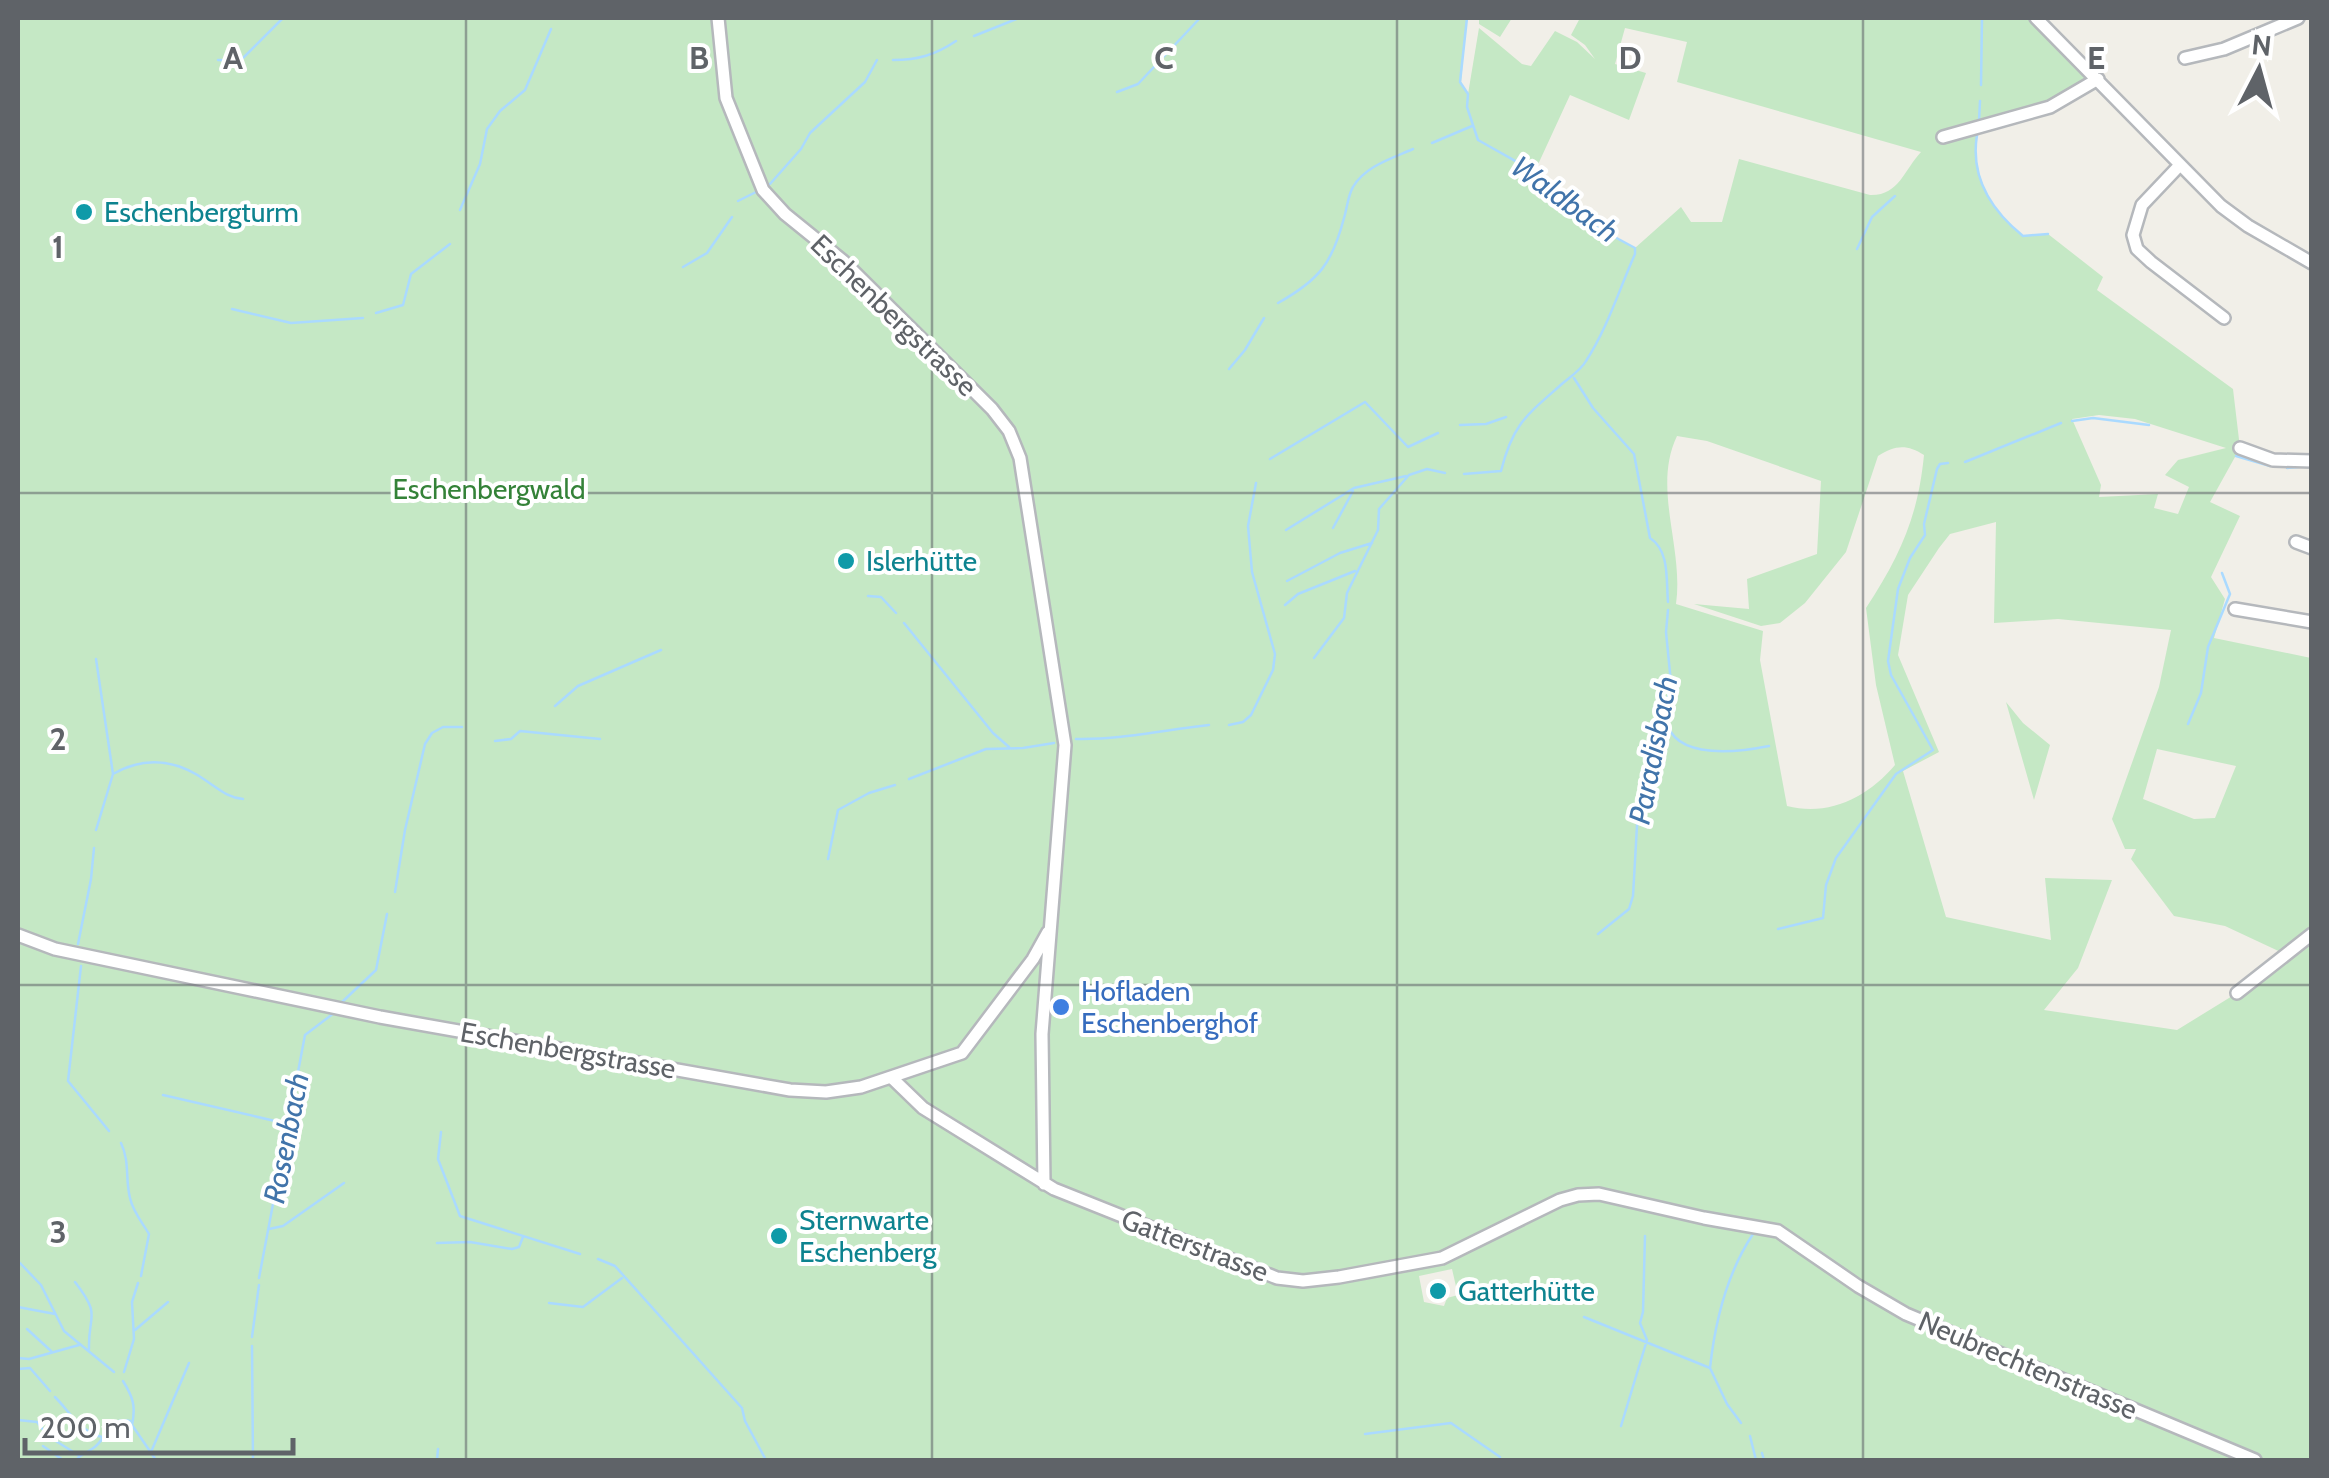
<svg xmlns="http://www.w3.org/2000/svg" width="2329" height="1478" font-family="Cabin,sans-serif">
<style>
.green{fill:#c5e8c5;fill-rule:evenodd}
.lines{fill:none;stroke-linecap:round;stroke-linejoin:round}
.stream{stroke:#aadaff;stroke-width:2.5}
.street-casing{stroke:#b5b8bc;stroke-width:16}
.street{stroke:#fff;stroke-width:11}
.grid{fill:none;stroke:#5f6368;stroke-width:2.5;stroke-opacity:0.55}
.culture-dot{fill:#0f9aa8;stroke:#fff;stroke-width:4}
.shop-dot{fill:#3f7fe0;stroke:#fff;stroke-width:4}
.labels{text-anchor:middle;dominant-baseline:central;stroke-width:8;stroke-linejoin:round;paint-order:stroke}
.culture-label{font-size:28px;fill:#0d838f;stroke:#fff;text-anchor:start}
.street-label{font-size:28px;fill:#5f6368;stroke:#fff}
.park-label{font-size:28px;fill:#348238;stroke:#fff}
.shop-label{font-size:28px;fill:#366cbe;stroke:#fff;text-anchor:start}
.water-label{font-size:30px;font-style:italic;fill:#4174aa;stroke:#fff}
.grid-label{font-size:32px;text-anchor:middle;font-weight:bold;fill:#5f6368;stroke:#fff;stroke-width:8;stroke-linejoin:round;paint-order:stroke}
</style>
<rect width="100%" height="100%" fill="#f1efe8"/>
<path class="green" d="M 18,18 L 1467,18 L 1461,82 L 1468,94 L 1479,28 L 1522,64 L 1531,66 L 1555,31 L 1577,42 L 1595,59 L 1585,45 L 1571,35 L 1580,18 L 2036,18 L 2098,79 L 2062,102 L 1977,131 C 1971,175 1990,209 2023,236 L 2048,234 L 2103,277 L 2097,290 L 2233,389 L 2240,448 L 2210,502 L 2240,516 L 2211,577 L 2225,599 L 2214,638 L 2311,658 L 2311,1460 L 18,1460 ZM 1625,28 L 1687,42 L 1677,82 L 1921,152 C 1904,170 1899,196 1870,195 L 1739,159 L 1722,222 L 1691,222 L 1681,207 L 1635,248 L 1588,222 L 1571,201 L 1555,192 L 1535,171 L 1570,95 L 1629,120 L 1646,73 L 1615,64 ZM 2099,415 L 2135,419 L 2226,448 L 2178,460 L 2165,475 L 2189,487 L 2178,514 L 2154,508 L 2158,494 L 2099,497 L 2101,485 L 2072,419 ZM 1677,436 L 1707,441 L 1821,481 L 1817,554 L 1747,579 L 1749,609 L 1694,604 L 1761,626 L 1780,623 L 1805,603 L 1846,552 L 1878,456 C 1895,445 1907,444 1924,455 C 1918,517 1900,556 1866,608 L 1876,685 L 1895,765 C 1868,797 1829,817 1787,806 L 1760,660 L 1763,631 L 1676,604 C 1684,548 1652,488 1677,436 ZM 1996,522 L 1994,623 L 2058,619 L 2171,630 L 2159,687 L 2112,819 L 2125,849 L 2136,849 L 2131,859 L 2174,916 L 2225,926 L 2287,955 L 2229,998 L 2177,1030 L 2044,1010 L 2078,968 L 2112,880 L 2045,878 L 2051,940 L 1946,917 L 1903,771 L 1939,752 L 1898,655 L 1908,595 L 1939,548 L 1950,534 ZM 2157,749 L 2236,766 L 2215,818 L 2194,819 L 2143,799 ZM 1452,1269 L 1458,1295 L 1447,1298 L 1444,1306 L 1424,1302 L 1419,1276 Z
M 1479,18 L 1512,18 L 1500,37 L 1479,24 Z
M 2006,702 L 2023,723 L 2050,745 L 2034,800 Z"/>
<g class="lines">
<path class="stream" d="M 974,36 L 1019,18
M 218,60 L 240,61 L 283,18
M 893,60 C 918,60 935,55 956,41
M 1981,85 L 1982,18
M 1117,92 L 1138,84 L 1200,18
M 1979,121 L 1980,101
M 1977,135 C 1970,177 1991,210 2023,236 L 2048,234
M 1432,143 L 1472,126
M 770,184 L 801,149 L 810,133 L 865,82 L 877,60
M 738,201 L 756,192
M 460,210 L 480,164 L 487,129 L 500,111 L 525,90 L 551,29
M 1857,249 L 1872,217 L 1895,196
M 683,267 L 707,253 L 732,217
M 1278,303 C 1319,280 1332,264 1344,218 C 1347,209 1348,195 1353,187 C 1365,166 1393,158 1413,149
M 232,309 L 291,323 L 363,318
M 376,313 L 403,305 L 411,274 L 450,244
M 1229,369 L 1245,350 L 1264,318
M 1574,378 L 1593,408 L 1634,454 L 1650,538 C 1670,551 1666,580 1668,602
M 2072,421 L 2093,418 L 2149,425
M 1460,425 L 1486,424 L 1506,417
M 2236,456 L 2270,466
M 1270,459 L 1365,402 L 1408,447 L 1438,433
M 1965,462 L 2061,423
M 2287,468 L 2310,466
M 1464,474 L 1501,471 C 1513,423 1527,415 1563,383 C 1570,377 1581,370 1586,361 C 1607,329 1619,290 1635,254 L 1635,248 L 1587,222 L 1571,201 L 1555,192 L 1535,172 L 1478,140 L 1467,107 L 1468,94 L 1460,82 L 1467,18
M 1333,528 L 1353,491
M 1286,530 L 1354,488 L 1406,476
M 1287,581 L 1340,553 L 1372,543
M 868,596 L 881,597 L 896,613
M 1285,605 L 1298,594 L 1355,571
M 904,623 L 993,733 L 1009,747
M 1314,658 L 1344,618 L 1347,593 L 1378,530 L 1379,509 L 1409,475 L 1427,469 L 1445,473
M 96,659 L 113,774 L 96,830
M 1667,705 C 1658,762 1734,753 1769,746
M 555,706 L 578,686 L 661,650
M 2188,724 L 2201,693 L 2208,647 L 2230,594 L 2222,573
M 1229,725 L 1243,722 L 1251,715 L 1273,670 L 1275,654 L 1252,572 L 1248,526 L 1256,483
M 1076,739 C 1120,740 1164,730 1209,725
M 495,741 L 511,739 L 520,731 L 600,739
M 113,774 C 146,755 178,760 208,782 C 220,790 229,798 243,799
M 909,779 L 986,749 L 1023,748 L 1054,743
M 828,859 L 838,810 L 869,793 L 895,785
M 395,892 L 405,830 L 425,744 L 432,733 L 443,727 L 462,727
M 1778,929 L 1823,918 L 1826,885 L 1836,858 L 1896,774 L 1933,750 L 1891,675 L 1888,661 L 1898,589 L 1910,558 L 1925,535 L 1924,524 L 1937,469 L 1940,464 L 1948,463
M 1598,934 L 1629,909 L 1633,896 L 1638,808 L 1657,722 L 1667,702 L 1671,683 L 1666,632 L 1668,610
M 78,944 L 91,879 L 94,848
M 81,966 L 68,1081 L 109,1131
M 341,1003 L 376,970 L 387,914
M 163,1095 L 288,1124
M 441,1132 L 438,1159 L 460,1216 L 580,1254
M 121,1143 C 130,1162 125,1178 130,1198 C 133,1212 142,1222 149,1234 L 141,1276
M 269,1229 L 283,1226 L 344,1183
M 437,1243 L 470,1242 L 512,1249 L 519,1247 L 523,1237
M 598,1259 L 615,1266 L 742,1408 L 745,1421 L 766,1460
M 20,1263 L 41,1285 L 64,1331 L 114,1372
M 259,1278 L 305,1035 L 334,1013
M 75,1282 C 102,1317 88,1313 89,1349
M 549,1303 L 583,1307 L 622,1278
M 18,1307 L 55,1314
M 1584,1317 L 1710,1368 L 1727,1404 L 1741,1423
M 27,1329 L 51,1351
M 135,1330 L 168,1302
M 252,1337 L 259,1285
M 252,1346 L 253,1460
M 18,1358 L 29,1359 L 79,1345
M 1710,1368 C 1715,1322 1727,1273 1753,1234
M 18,1369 L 30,1368 L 50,1391
M 124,1372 L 134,1339 L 132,1302 L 138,1283
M 123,1381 C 133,1397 136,1406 132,1425 L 156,1460
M 55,1397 C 70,1412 80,1432 102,1437
M 18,1420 L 37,1422 L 48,1436 L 78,1455
M 1621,1426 L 1647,1340 L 1640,1323 L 1643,1312 L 1645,1236
M 1365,1434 L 1451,1423 L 1500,1457
M 1750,1436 L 1756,1460
M 43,1446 L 63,1460
M 151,1452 L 189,1363
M 1762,1453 L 1764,1460
M 76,1460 C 82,1453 90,1452 97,1445 C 110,1432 109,1417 130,1421
M 437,1460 L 438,1449"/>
<g class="street-casing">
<path id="street" d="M 718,18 L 726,98 L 763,190 L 785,214 L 843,261 L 992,409 L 1009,431 L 1020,458 L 1065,745 L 1042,1034 L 1044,1184
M 2036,18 L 2221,206 L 2248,226 L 2312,263
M 2185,58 L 2224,49 L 2298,18
M 1943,137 L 2050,107 L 2098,79
M 2179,166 L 2142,205 L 2133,235 L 2137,249 L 2151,262 L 2224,318
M 2240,448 L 2273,460 L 2312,461
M 2296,542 L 2312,548
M 2235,609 L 2312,622
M 18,935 L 55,949 L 380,1017 L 790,1090 L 826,1092 L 861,1087 L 962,1053 L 1033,959 L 1048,932
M 2237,993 L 2312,934
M 892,1078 L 923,1108 L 1054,1189 L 1277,1278 L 1303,1281 L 1339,1277 L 1442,1258 L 1560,1200 L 1578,1195 L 1599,1194 L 1704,1218 L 1778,1231 L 1858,1286 L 1906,1314 L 2255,1460"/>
</g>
<use href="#street" class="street"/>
</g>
<path class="grid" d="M 466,18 L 466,1460M 932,18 L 932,1460M 1397,18 L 1397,1460M 1863,18 L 1863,1460M 18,493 L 2312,493M 18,985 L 2312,985"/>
<g class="culture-dot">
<circle cx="84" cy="212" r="10"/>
<circle cx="846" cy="561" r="10"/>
<circle cx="779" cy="1236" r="10"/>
<circle cx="1438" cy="1291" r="10"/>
</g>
<circle class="shop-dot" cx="1061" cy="1007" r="10"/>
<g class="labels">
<g class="culture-label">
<text x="104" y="212">Eschenbergturm</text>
<text x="866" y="561">Islerhütte</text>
<text x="799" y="1220">Sternwarte<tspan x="799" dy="32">Eschenberg</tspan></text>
<text x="1458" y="1291">Gatterhütte</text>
</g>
<g class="street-label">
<text transform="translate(894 315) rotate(44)">Eschenbergstrasse</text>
<text transform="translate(568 1050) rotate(10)">Eschenbergstrasse</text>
<text transform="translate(1195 1245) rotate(21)">Gatterstrasse</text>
<text transform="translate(2028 1365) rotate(23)">Neubrechtenstrasse</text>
</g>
<g class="park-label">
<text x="489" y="489">Eschenbergwald</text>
</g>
<g class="shop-label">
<text x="1081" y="991">Hofladen<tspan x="1081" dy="32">Eschenberghof</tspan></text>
</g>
<g class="water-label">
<text transform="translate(1565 199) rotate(36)">Waldbach</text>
<text transform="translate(1653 750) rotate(-79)">Paradisbach</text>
<text transform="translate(286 1138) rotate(-79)">Rosenbach</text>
</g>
</g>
<g class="grid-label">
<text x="233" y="69">A</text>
<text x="699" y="69">B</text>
<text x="1164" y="69">C</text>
<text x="1630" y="69">D</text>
<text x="2096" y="69">E</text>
<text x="58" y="258">1</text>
<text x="58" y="750">2</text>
<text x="58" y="1243">3</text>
</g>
<rect width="2329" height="1478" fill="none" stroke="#5f6368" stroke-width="40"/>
<g transform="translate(2259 70) rotate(6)" stroke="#ffffff" stroke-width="8" paint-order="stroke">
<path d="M0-8L18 38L0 25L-18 38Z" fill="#5f6368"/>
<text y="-15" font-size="28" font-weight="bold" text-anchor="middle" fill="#5f6368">N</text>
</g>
<path d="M25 1438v15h268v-15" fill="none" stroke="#5f6368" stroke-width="5"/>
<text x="40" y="1438" font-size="30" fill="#5f6368" stroke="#ffffff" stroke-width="8" paint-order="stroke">200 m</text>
</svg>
